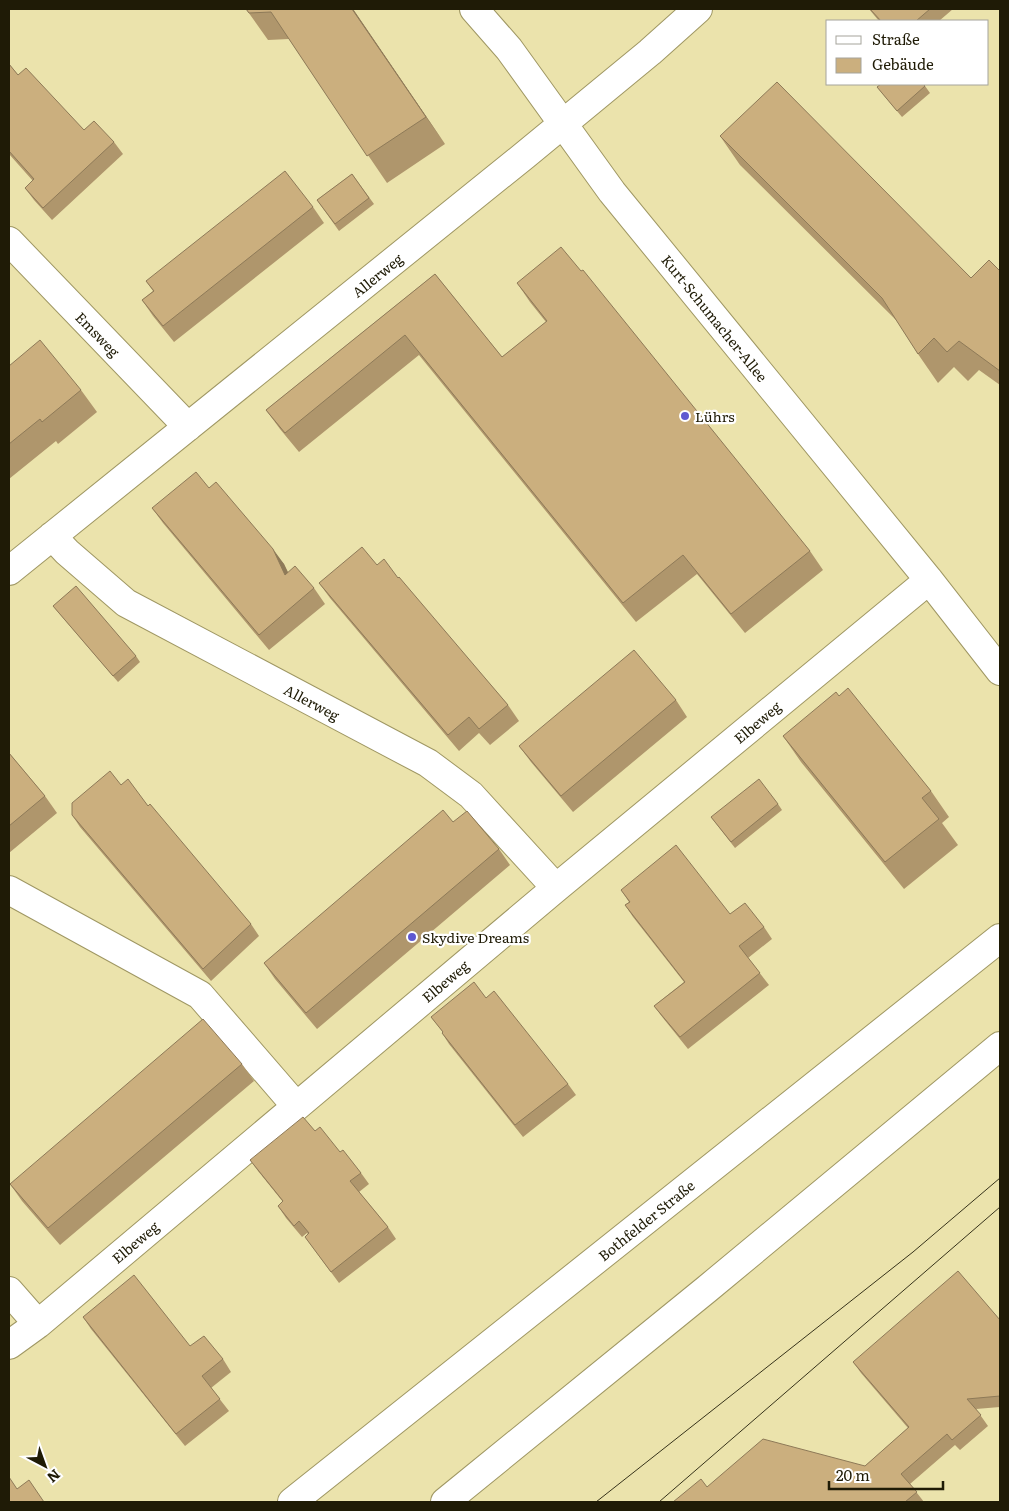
<svg xmlns="http://www.w3.org/2000/svg" width="1009" height="1511" font-family="Literata,serif">
<style>
.lines{fill:none;stroke-linecap:round;stroke-linejoin:round}
.minor-casing{stroke:#9f9763;stroke-width:30}
.major-casing{stroke:#9f9763;stroke-width:30}
.minor{stroke:#fff;stroke-width:28}
.major{stroke:#fff;stroke-width:28}
.tram{stroke:#37331a;stroke-width:1}
.wall{fill:#af966c}
.shaded-wall{fill:#8e7a58}
.building{fill:#cbaf7e;stroke:#8e7a58}
.poi-dot{fill:#5e58d1;stroke:#fff;stroke-width:2}
.labels{text-anchor:middle;dominant-baseline:central;stroke-width:4.5;stroke-linejoin:round;paint-order:stroke}
.street-label{font-size:14px;fill:#1f1b06;stroke:#fff}
.poi-label{font-size:14px;fill:#1f1b06;stroke:#fff;text-anchor:start}
</style>
<rect width="100%" height="100%" fill="#ebe3ac"/>
<g class="lines">
<g class="minor-casing">
<path id="minor" d="M 474,9 L 509,49 L 612,192 L 929,580 L 1000,671
M 9,241 L 188,427
M 52,536 L 67,552 L 126,603 L 428,763 L 471,795 L 556,888
M 9,571 L 525,155 L 650,52 L 698,9
M 9,890 L 200,995 L 296,1106
M 9,1291 L 38,1324
M 9,1345 L 38,1324 L 556,888 L 929,580"/>
</g>
<g class="major-casing">
<path id="major" d="M 292,1502 L 1000,938
M 445,1502 L 707,1289 L 1000,1046"/>
</g>
<use href="#minor" class="minor"/>
<use href="#major" class="major"/>
<path class="tram" d="M 596,1502 L 913,1252 L 1000,1178
M 659,1502 L 1000,1207"/>
</g>
<path class="wall" d="M 246,9 L 353,9 L 445,144 L 387,183 L 289,39 L 268,40 Z
M 869,9 L 953,9 L 939,21 L 879,21 Z
M 9,64 L 18,75 L 84,130 L 114,142 L 123,154 L 52,220 L 34,200 L 25,188 L 33,181 L 9,154 Z
M 925,86 L 930,93 L 902,117 L 877,87 Z
M 720,136 L 971,278 L 1000,271 L 1000,385 L 979,370 L 968,381 L 954,367 L 938,383 L 918,354 L 898,322 L 740,165 Z
M 352,174 L 374,204 L 339,231 L 317,200 Z
M 313,207 L 324,223 L 174,342 L 153,316 L 142,300 L 153,291 L 146,281 Z
M 435,274 L 502,357 L 546,322 L 530,302 L 517,283 L 810,551 L 823,570 L 745,633 L 697,574 L 636,622 L 419,355 L 299,452 L 280,429 L 266,410 Z
M 9,366 L 81,390 L 97,412 L 58,444 L 56,441 L 9,479 Z
M 209,488 L 284,564 L 288,572 L 314,588 L 325,604 L 269,650 L 163,523 L 152,508 Z
M 377,565 L 398,578 L 508,705 L 519,721 L 490,745 L 479,733 L 459,751 L 330,598 L 319,583 Z
M 53,606 L 136,656 L 140,662 L 118,682 L 58,612 Z
M 839,696 L 931,791 L 949,817 L 942,823 L 958,845 L 904,889 L 801,762 L 783,736 Z
M 676,700 L 687,717 L 573,812 L 531,762 L 519,746 Z
M 9,753 L 45,796 L 57,813 L 9,853 Z
M 121,785 L 148,806 L 251,924 L 259,936 L 211,981 L 80,827 L 72,815 Z
M 778,804 L 782,810 L 735,848 L 711,817 Z
M 453,822 L 499,849 L 510,865 L 317,1029 L 275,979 L 264,963 Z
M 621,890 L 730,914 L 764,927 L 772,939 L 748,958 L 769,985 L 688,1049 L 663,1018 L 654,1006 L 684,982 L 633,917 L 625,905 L 629,902 Z
M 486,998 L 568,1084 L 576,1095 L 523,1137 L 449,1044 L 442,1033 L 443,1032 L 431,1017 Z
M 242,1064 L 254,1081 L 60,1245 L 22,1201 L 10,1184 Z
M 315,1131 L 340,1152 L 361,1173 L 369,1184 L 359,1192 L 388,1227 L 396,1239 L 339,1283 L 305,1237 L 308,1234 L 307,1233 L 302,1237 L 286,1218 L 278,1206 L 283,1202 L 258,1171 L 250,1160 Z
M 83,1317 L 190,1346 L 223,1359 L 231,1372 L 211,1388 L 229,1411 L 185,1446 L 91,1329 Z
M 1000,1320 L 1000,1407 L 976,1409 L 988,1426 L 960,1450 L 955,1445 L 910,1484 L 924,1502 L 673,1502 L 707,1487 L 865,1466 L 908,1428 L 861,1373 L 853,1362 Z"/>
<path class="shaded-wall" d="M 352,9 L 353,9 L 445,144 L 426,117 Z
M 273,549 L 284,564 L 296,590 L 285,575 Z"/>
<path class="building" d="M 246,9 L 352,9 L 426,117 L 367,156 L 271,12 L 249,13 Z
M 870,9 L 930,9 L 916,21 L 881,21 Z
M 9,64 L 18,75 L 26,68 L 84,130 L 94,121 L 114,142 L 43,208 L 25,188 L 34,179 L 9,151 Z
M 777,82 L 971,278 L 989,260 L 1000,271 L 1000,371 L 959,341 L 947,352 L 934,338 L 918,354 L 882,298 L 720,136 Z
M 881,84 L 923,84 L 925,86 L 897,111 L 877,87 Z
M 285,171 L 313,207 L 163,326 L 142,300 L 154,291 L 146,281 Z
M 352,174 L 369,198 L 335,224 L 317,200 Z
M 561,247 L 581,271 L 583,270 L 810,551 L 731,614 L 683,555 L 623,603 L 405,335 L 285,433 L 266,410 L 435,274 L 502,357 L 547,321 L 517,283 Z
M 40,340 L 81,390 L 42,422 L 40,419 L 9,444 L 9,366 Z
M 196,472 L 209,488 L 216,482 L 273,549 L 285,575 L 295,566 L 314,588 L 259,635 L 152,508 Z
M 362,547 L 377,565 L 384,559 L 398,578 L 399,577 L 508,705 L 479,729 L 469,717 L 448,735 L 319,583 Z
M 76,586 L 136,656 L 113,676 L 53,606 Z
M 634,650 L 676,700 L 561,796 L 519,746 Z
M 848,688 L 931,791 L 922,798 L 939,819 L 885,862 L 783,736 L 836,692 L 839,696 Z
M 9,753 L 45,796 L 9,826 Z
M 110,771 L 121,785 L 128,779 L 148,806 L 150,804 L 251,924 L 203,969 L 72,815 L 72,803 Z
M 759,779 L 778,804 L 731,842 L 711,817 Z
M 443,810 L 453,822 L 467,811 L 499,849 L 306,1013 L 264,963 Z
M 676,845 L 730,914 L 745,903 L 764,927 L 739,946 L 760,973 L 680,1037 L 654,1006 L 685,982 L 625,905 L 630,902 L 621,890 Z
M 474,982 L 486,998 L 494,991 L 568,1084 L 515,1125 L 442,1033 L 443,1032 L 431,1017 Z
M 203,1019 L 242,1064 L 48,1228 L 10,1184 Z
M 303,1117 L 315,1131 L 320,1127 L 340,1152 L 343,1150 L 361,1173 L 350,1181 L 388,1227 L 331,1272 L 305,1237 L 309,1233 L 299,1221 L 294,1226 L 278,1206 L 283,1201 L 250,1160 Z
M 958,1271 L 1000,1320 L 1000,1396 L 967,1399 L 981,1415 L 952,1440 L 947,1434 L 901,1474 L 917,1492 L 905,1502 L 673,1502 L 701,1479 L 707,1487 L 763,1439 L 865,1466 L 909,1427 L 853,1362 Z
M 134,1275 L 190,1346 L 204,1336 L 223,1359 L 202,1376 L 220,1399 L 176,1434 L 83,1317 Z
M 9,1477 L 17,1489 L 29,1480 L 44,1502 L 9,1502 Z"/>
<g class="poi-dot">
<circle cx="685" cy="416" r="5"/>
<circle cx="412" cy="937" r="5"/>
</g>
<g class="labels">
<g class="street-label">
<text transform="translate(377 275) rotate(-39)">Allerweg</text>
<text transform="translate(715 318) rotate(51)">Kurt-Schumacher-Allee</text>
<text transform="translate(98 334) rotate(46)">Emsweg</text>
<text transform="translate(312 702) rotate(28)">Allerweg</text>
<text transform="translate(757 722) rotate(-40)">Elbeweg</text>
<text transform="translate(445 981) rotate(-40)">Elbeweg</text>
<text transform="translate(646 1220) rotate(-39)">Bothfelder Straße</text>
<text transform="translate(135 1242) rotate(-40)">Elbeweg</text>
</g>
<g class="poi-label">
<text x="695" y="416">Lührs</text>
<text x="422" y="937">Skydive Dreams</text>
</g>
</g>
<rect width="1009" height="1511" fill="none" stroke="#1f1b06" stroke-width="20"/>
<rect x="826" y="20" width="162" height="65" fill="#ffffff" stroke="#a5a49b"/>
<rect x="836" y="36" width="25" height="8" fill="#ffffff" stroke="#a5a49b"/>
<text x="872" y="45" font-size="15" fill="#1f1b06">Straße</text>
<rect x="836" y="58" width="25" height="15" fill="#cbaf7e" stroke="#a5a49b"/>
<text x="872" y="70" font-size="15" fill="#1f1b06">Gebäude</text>
<g transform="translate(45 1466) rotate(139)" stroke="#ffffff" stroke-width="4" paint-order="stroke">
<path d="M0-4L9 19L0 12L-9 19Z" fill="#1f1b06"/>
<text y="-8" font-size="14" font-weight="bold" text-anchor="middle" fill="#1f1b06">N</text>
</g>
<path d="M829 1481v8h114v-8" fill="none" stroke="#1f1b06" stroke-width="2.5"/>
<text x="836" y="1481" font-size="15" fill="#1f1b06" stroke="#ffffff" stroke-width="4" paint-order="stroke">20 m</text>
</svg>
